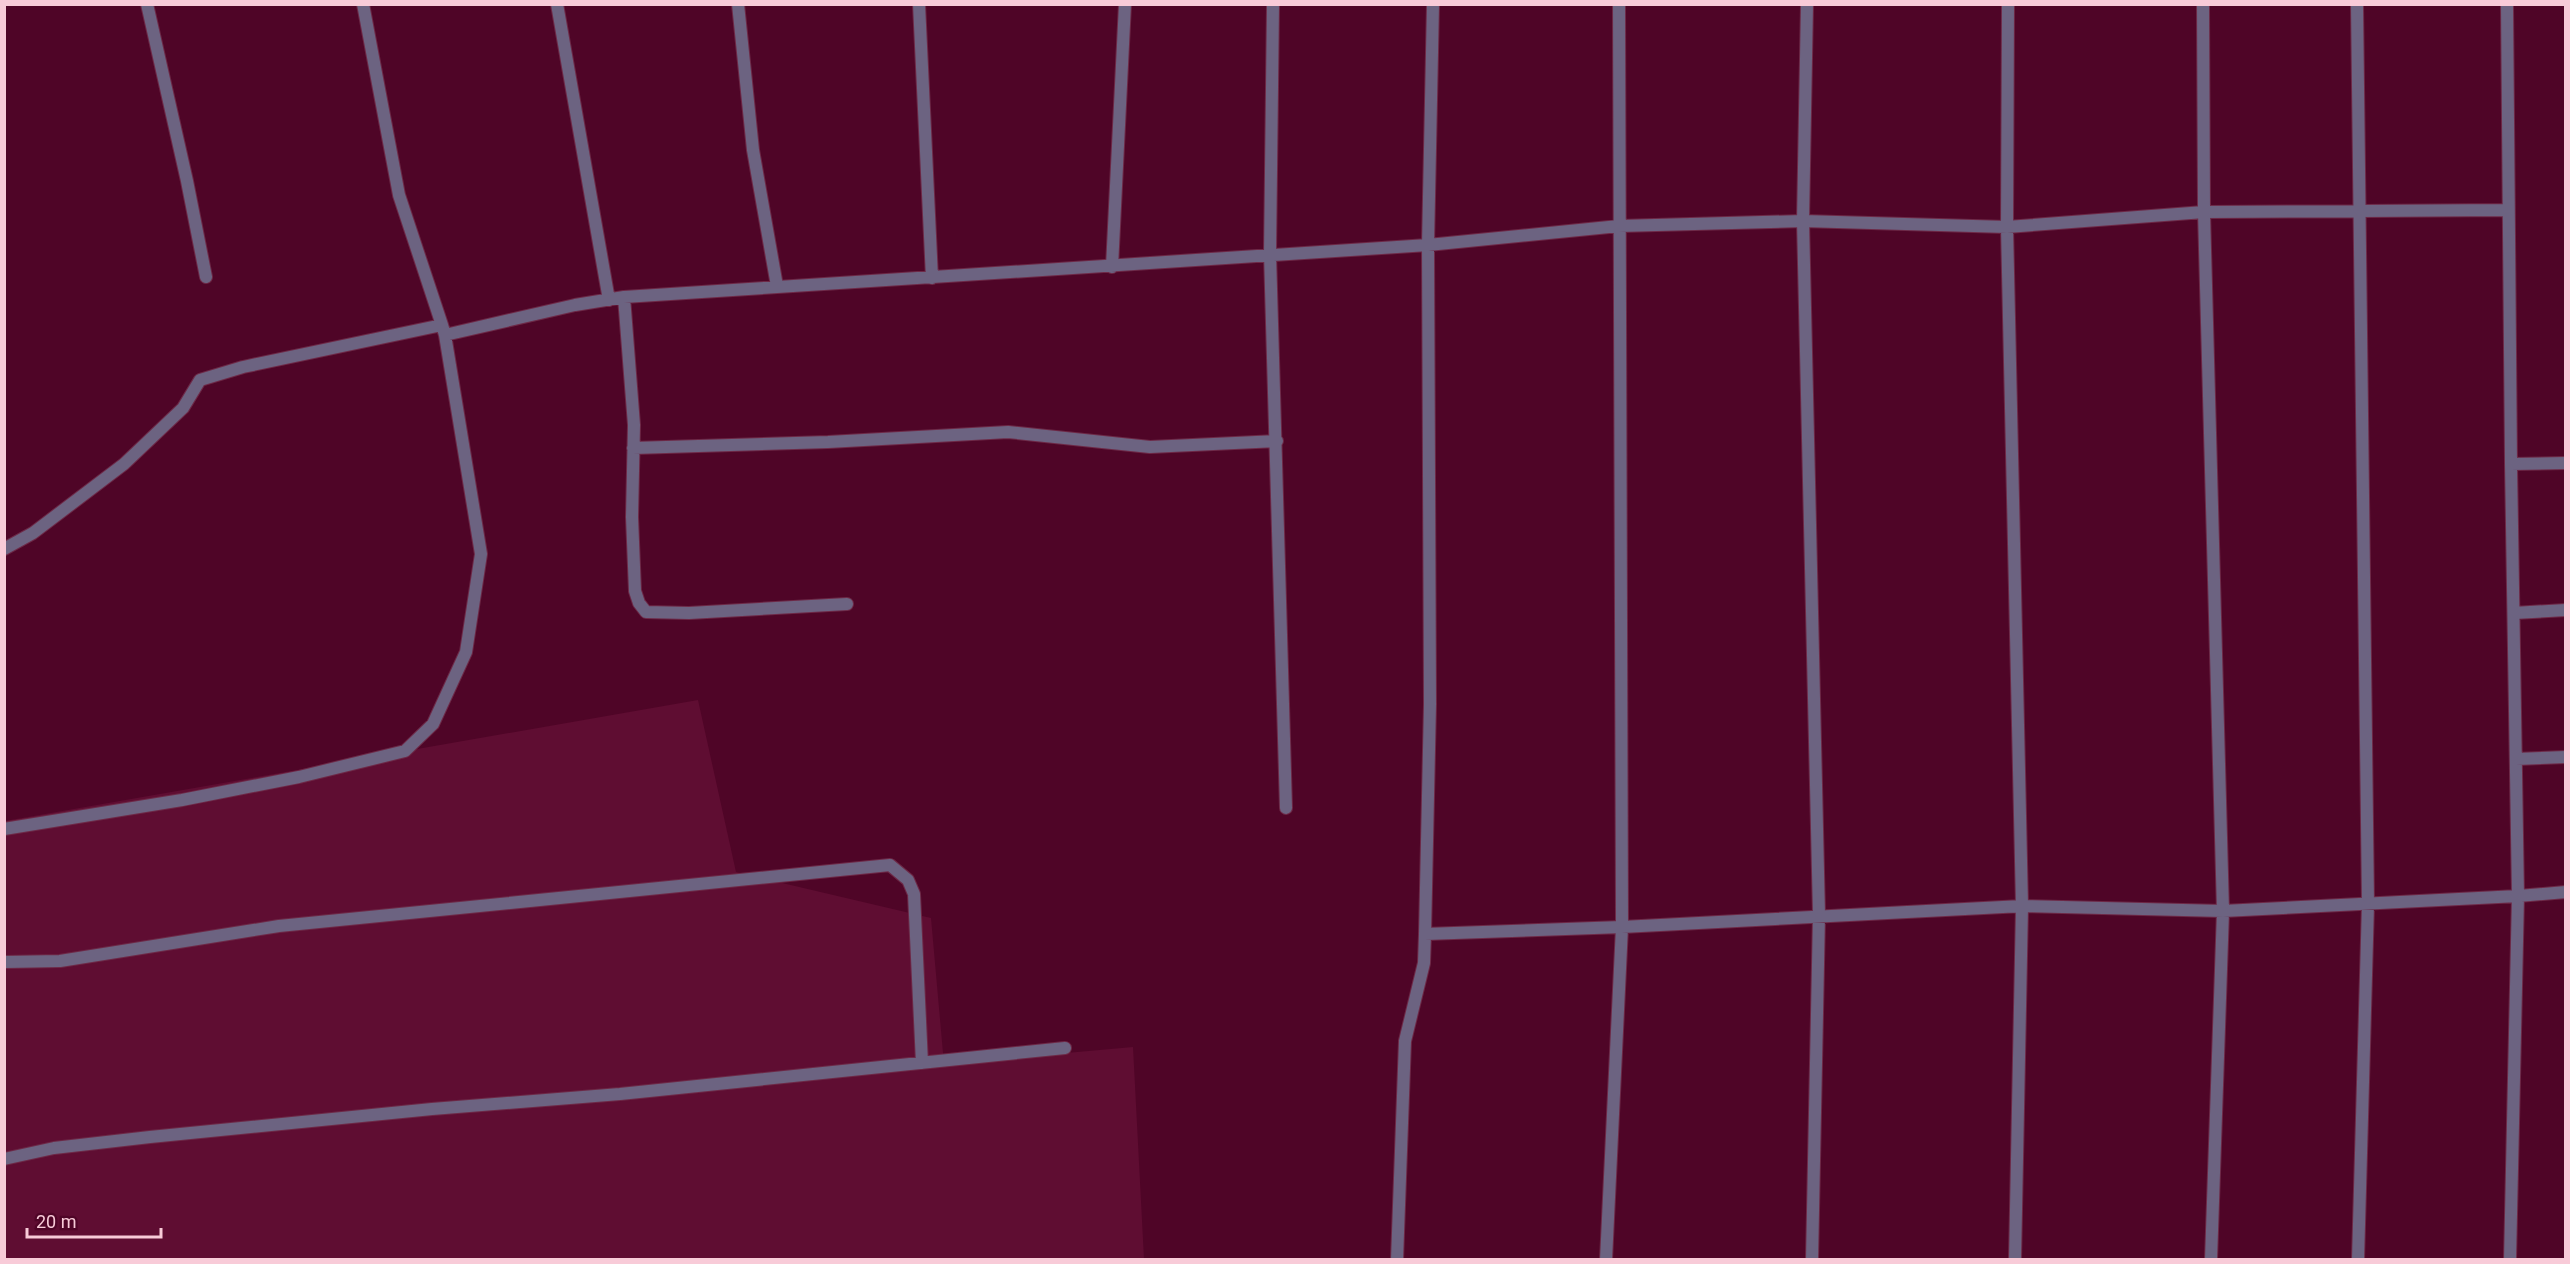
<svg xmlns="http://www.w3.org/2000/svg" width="2570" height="1264" font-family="Roboto,sans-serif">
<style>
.built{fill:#5f0d32}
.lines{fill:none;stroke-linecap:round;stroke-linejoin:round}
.street-casing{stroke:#6d2947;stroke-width:14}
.street{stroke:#6c6381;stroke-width:12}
</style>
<rect width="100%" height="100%" fill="#4f0527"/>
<path class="built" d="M 698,700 L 736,872 L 931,918 L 944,1064 L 1133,1047 L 1144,1259 L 5,1260 L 5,821 Z"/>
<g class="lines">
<g class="street-casing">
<path id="street" d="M 147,4 L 187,181 L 206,277
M 363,4 L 399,195 L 442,325
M 557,4 L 609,300
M 738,4 L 753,150 L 777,286
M 919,4 L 932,278
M 1273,4 L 1270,254 L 1286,808
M 1807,4 L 1803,221 L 1819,915 L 1812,1260
M 2008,4 L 2007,227 L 2022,906 L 2015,1260
M 2203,4 L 2204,212 L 2223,911 L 2211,1260
M 2357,4 L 2368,904 L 2358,1260
M 2507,4 L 2511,464 L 2566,463
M 1112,267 L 1125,4
M 624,297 L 634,425 L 632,517 L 635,591 L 639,603 L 646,612 L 689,613 L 847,604
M 633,448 L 828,442 L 1008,432 L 1150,447 L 1277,441
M 2511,464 L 2518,896 L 2566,892
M 4,549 L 33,533 L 124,464 L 183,408 L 200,380 L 243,367 L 442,325 L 445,335
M 2514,613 L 2566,610
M 2516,759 L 2566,757
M 4,829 L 182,800 L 299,777 L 405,751 L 433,724 L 466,652 L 481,554 L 445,335 L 575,305 L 624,297 L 1428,245 L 1619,226 L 1803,221 L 2007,227 L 2204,212 L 2507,210
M 1425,934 L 1430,704 L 1428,245 L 1433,4
M 4,962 L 60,961 L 279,926 L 890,865 L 908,880 L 914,894 L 922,1063
M 4,1159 L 54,1148 L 150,1137 L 432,1109 L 620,1094 L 1065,1048
M 1397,1260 L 1405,1041 L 1424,963 L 1425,934 L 1622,927 L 2022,906 L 2223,911 L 2518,896 L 2510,1260
M 1606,1260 L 1622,927 L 1619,4"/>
</g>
<use href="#street" class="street"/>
</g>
<rect width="2570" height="1264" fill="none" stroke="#f8cbd8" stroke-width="12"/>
<path d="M27 1228v9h134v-9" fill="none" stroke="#f8cbd8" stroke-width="3"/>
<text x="36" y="1228" font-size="18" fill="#f8cbd8" stroke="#4f0527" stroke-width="4.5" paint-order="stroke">20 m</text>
</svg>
